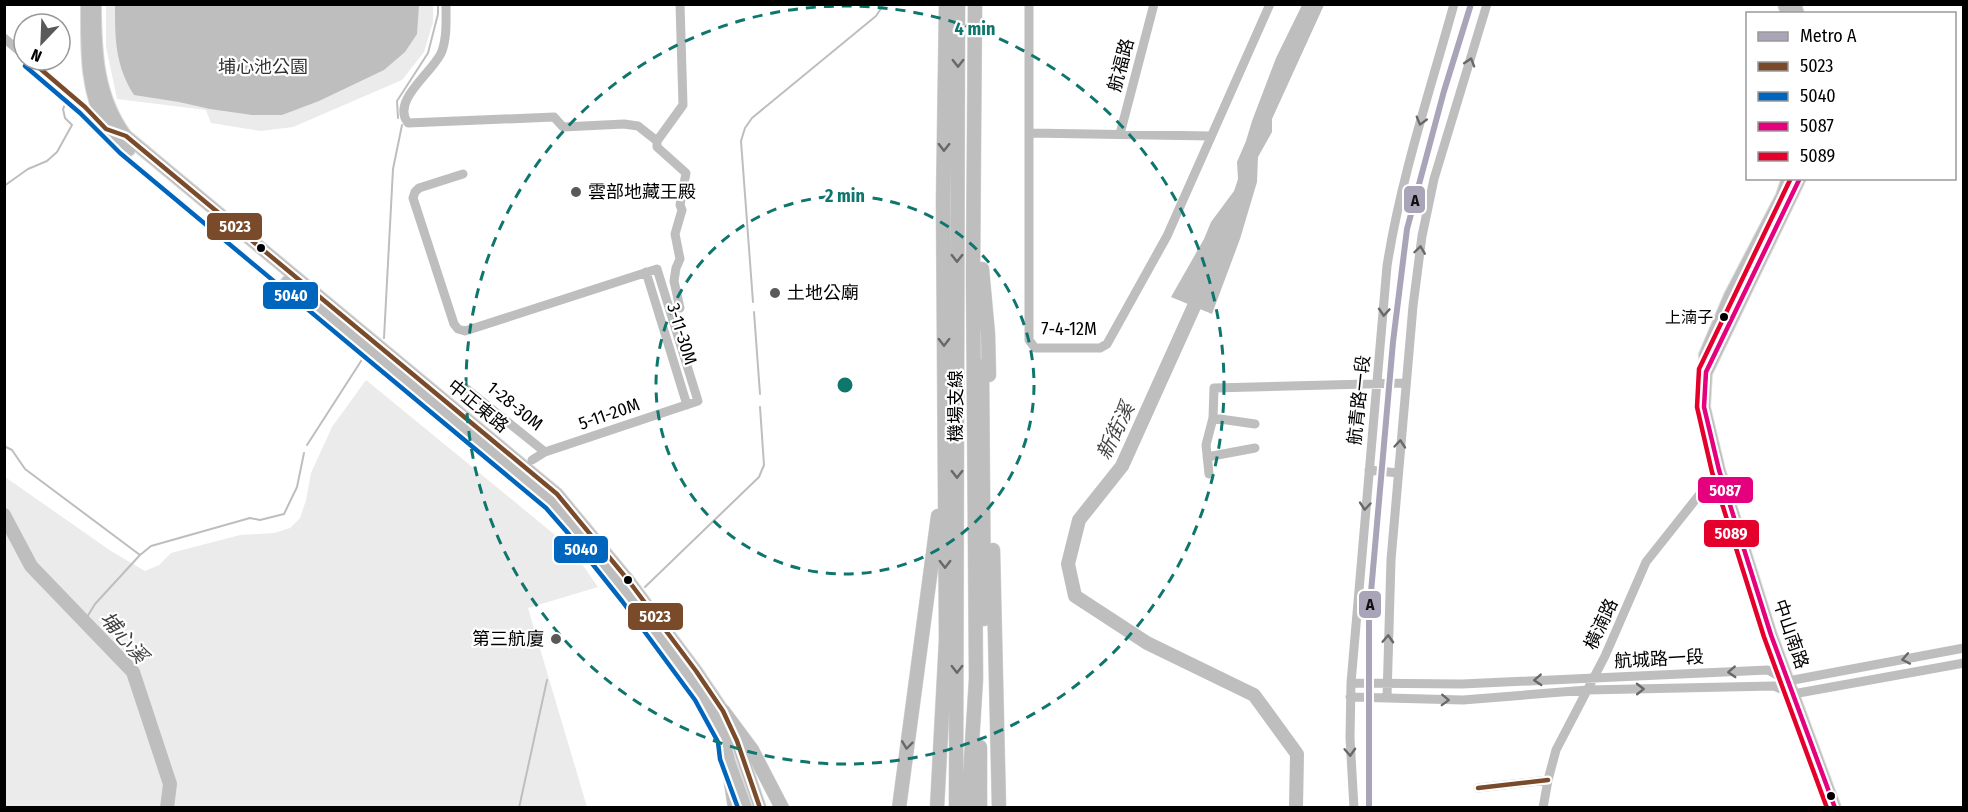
<svg xmlns="http://www.w3.org/2000/svg" width="1968" height="812" font-family="'Fira Sans Condensed','Noto Sans TC',sans-serif">
<style>
.green{fill:#ebebeb}
.water{fill:#bebebe}
.lines{fill:none;stroke-linecap:round;stroke-linejoin:round}
.stream{stroke:#bebebe;stroke-width:2}
.river{stroke:#bebebe;stroke-width:14}
.major-casing{stroke:#dbdbdb;stroke-width:14}
.highway-casing{stroke:#dbdbdb;stroke-width:15}
.minor{stroke:#bebebe;stroke-width:9}
.major{stroke:#bebebe;stroke-width:12}
.highway{stroke:#bebebe;stroke-width:14}
.bus-1-casing{stroke:#fff;stroke-width:9}
.bus-2-casing{stroke:#fff;stroke-width:9}
.bus-3-casing{stroke:#fff;stroke-width:9}
.bus-4-casing{stroke:#fff;stroke-width:9}
.bus-1{stroke:#7a4b2a;stroke-width:4.5}
.bus-2{stroke:#0065bd;stroke-width:4.5}
.bus-3{stroke:#e5007d;stroke-width:4.5}
.bus-4{stroke:#e4002b;stroke-width:4.5}
.metro-1-casing{stroke:#fff;stroke-width:10}
.metro-1{stroke:#aaa4b9;stroke-width:6}
.oneway{stroke:#686868}
.ring{fill:none;stroke:#0f766e;stroke-width:3;stroke-dasharray:10 8}
.poi-dot{fill:#595959;stroke:#fff;stroke-width:2}
.bus-dot{fill:#000;stroke:#fff;stroke-width:2}
.labels{text-anchor:middle;dominant-baseline:central;stroke-width:4.5;stroke-linejoin:round;paint-order:stroke}
.bus-label{font-size:16px;fill:#000;stroke:#fff;text-anchor:end}
.street-label{font-size:18px;fill:#000;stroke:#fff}
.park-label{font-size:18px;fill:#323232;stroke:#fff}
.poi-label{font-size:18px;fill:#000;stroke:#fff;text-anchor:start}
.water-label{font-size:20px;font-style:italic;fill:#434343;stroke:#fff}
.centre{fill:#0f766e;stroke:#fff;stroke-width:3}
.ring-label{font-size:18px;text-anchor:middle;font-weight:bold;fill:#0f766e;stroke:#fff;stroke-width:4.5;stroke-linejoin:round;paint-order:stroke}
.line-badge{stroke:#fff;stroke-width:2}
.badge-label{font-size:16px;text-anchor:middle;font-weight:bold;fill:#fff}
.pale-badge-label{font-size:16px;text-anchor:middle;font-weight:bold;fill:#111}
</style>
<rect width="100%" height="100%" fill="#fff"/>
<path class="green" d="M 106,5 L 433,5 L 433,22 L 424,52 L 402,80 L 293,127 L 261,131 L 211,123 L 206,110 L 117,99 L 106,47 Z
M 366,380 L 571,548 L 598,587 L 528,608 L 587,807 L 5,807 L 5,477 L 111,551 L 145,571 L 159,565 L 171,553 L 240,535 L 274,533 L 290,528 L 300,518 L 306,500 L 311,473 L 332,427 Z"/>
<path class="water" d="M 115,5 L 115,4 L 419,5 L 417,34 L 405,52 L 384,70 L 319,101 L 282,115 L 252,115 L 210,109 L 179,102 L 134,95 C 115,65 115,39 115,5 Z
M 1302,5 L 1324,5 L 1272,119 L 1272,132 L 1258,157 L 1257,182 L 1240,239 L 1212,314 L 1171,297 L 1204,239 L 1211,222 L 1234,191 L 1238,179 L 1237,162 L 1246,141 L 1252,121 L 1276,58 Z"/>
<g class="lines">
<path class="stream" d="M 398,118 L 397,101 L 428,53 L 438,14 L 438,4
M 4,186 L 28,169 L 47,161 L 57,152 L 72,125 L 65,118 L 63,109 L 67,100
M 753,302 L 741,141 L 745,128 L 752,118 L 876,16 L 884,4
M 754,312 L 760,394
M 384,338 L 393,169 L 402,125
M 307,445 L 363,358
M 4,446 L 12,450 L 25,469 L 140,555
M 645,587 L 759,477 L 764,465 L 760,407
M 84,622 L 95,604 L 140,555 L 151,546 L 250,518 L 260,520 L 284,514 L 297,487 L 304,453
M 519,808 L 547,680"/>
<path class="river" d="M 1201,291 L 1122,466 L 1079,520 L 1068,564 L 1075,596 L 1147,643 L 1254,695 L 1297,754 L 1296,808
M 4,515 L 31,566 L 133,672 L 170,784 L 167,808"/>
<g class="major-casing">
<path id="major" d="M 87,4 C 87,46 85,90 106,127 C 110,136 121,144 129,150
M 95,4 C 95,51 97,97 126,136 L 557,494 L 628,580 L 696,671 L 723,711 L 737,741 L 760,808
M 1784,4 L 1787,14
M 1795,4 L 1798,14
M 1788,178 L 1782,196 L 1730,296 L 1705,355 L 1706,372 L 1704,407 L 1719,470 L 1771,635 L 1835,808
M 287,282 L 551,503 L 573,527 L 628,596 L 701,696 L 725,740 L 727,756 L 746,808
M 1707,371 L 1800,178"/>
</g>
<g class="highway-casing">
<path id="highway" d="M 982,269 L 988,334 L 989,375
M 982,366 L 984,619
M 993,550 L 999,808
M 723,711 L 752,750 L 782,808
M 727,756 L 735,808
M 899,808 L 938,516
M 937,808 L 946,640 L 943,202 L 946,4
M 956,808 L 958,4
M 968,808 L 976,679 L 973,274 L 975,4
M 980,808 L 980,747"/>
</g>
<path class="minor" d="M 446,4 C 446,20 447,37 442,51 C 435,71 390,100 408,123 L 554,117 L 563,127 L 624,124 L 638,126 L 657,141
M 680,4 L 683,105 L 657,141 L 657,147 L 686,173 L 680,205 L 682,210 L 675,234 L 680,259 L 676,268 L 674,281 L 680,308
M 1029,4 L 1029,340 L 1035,348 L 1100,348 L 1107,344 L 1167,236 L 1270,4
M 4,38 L 24,55
M 30,60 L 102,125
M 1029,133 L 1211,136
M 1120,134 L 1154,4
M 463,174 L 419,188 L 415,192 L 413,198 L 454,324 L 458,329 L 465,331 L 657,269 L 698,401 L 545,452 L 532,460
M 646,272 L 687,405
M 463,386 L 545,452
M 1213,418 L 1255,424
M 1207,457 L 1255,448
M 1369,470 L 1398,473
M 1209,474 L 1206,445 L 1213,418 L 1214,388 L 1405,383
M 1351,683 L 1462,684 L 1768,670 L 1788,681 L 1964,648
M 1350,697 L 1463,700 L 1587,690 L 1774,686 L 1793,694 L 1964,663
M 1387,697 L 1391,560 L 1413,306 L 1422,236 L 1434,179 L 1487,4
M 1478,788 L 1548,780
M 1354,808 L 1350,738 L 1351,683 L 1387,266 C 1401,177 1430,91 1454,4
M 1543,808 L 1548,780 L 1556,750 L 1605,656 L 1646,562 L 1719,470"/>
<use href="#major" class="major"/>
<use href="#highway" class="highway"/>
<g class="bus-1-casing">
<path id="bus-1" d="M 30,60 L 85,107 L 106,129 L 126,136 L 557,494 L 628,580 L 696,671 L 723,711 L 737,741 L 760,808
M 1478,788 L 1548,780"/>
</g>
<g class="bus-2-casing">
<path id="bus-2" d="M 25,66 L 80,113 L 120,153 L 546,508 L 567,532 L 622,601 L 695,700 L 718,742 L 720,759 L 738,808"/>
</g>
<g class="bus-3-casing">
<path id="bus-3" d="M 1800,178 L 1706,372 L 1704,407 L 1719,470 L 1771,635 L 1835,808"/>
</g>
<g class="bus-4-casing">
<path id="bus-4" d="M 1791,178 L 1699,369 L 1697,407 L 1712,472 L 1764,637 L 1827,808"/>
</g>
<use href="#bus-1" class="bus-1"/>
<use href="#bus-2" class="bus-2"/>
<use href="#bus-3" class="bus-3"/>
<use href="#bus-4" class="bus-4"/>
<g class="metro-1-casing">
<path id="metro-1" d="M 1369,808 L 1369,615 L 1393,342 L 1407,229 L 1444,91 L 1471,4"/>
</g>
<use href="#metro-1" class="metro-1"/>
</g>
<defs><path id="oneway-chevron" d="M-2-3.5L2.5 0L-2 3.5" fill="none" stroke-width="1.6" stroke-linecap="round" stroke-linejoin="round" transform="scale(1.5)"/></defs>
<g class="oneway">
<use href="#oneway-chevron" transform="translate(1470 62) rotate(-73)"/>
<use href="#oneway-chevron" transform="translate(958 63) rotate(90)"/>
<use href="#oneway-chevron" transform="translate(1421 121) rotate(106)"/>
<use href="#oneway-chevron" transform="translate(944 147) rotate(91)"/>
<use href="#oneway-chevron" transform="translate(1420 250) rotate(-82)"/>
<use href="#oneway-chevron" transform="translate(957 258) rotate(90)"/>
<use href="#oneway-chevron" transform="translate(1384 312) rotate(94)"/>
<use href="#oneway-chevron" transform="translate(944 342) rotate(90)"/>
<use href="#oneway-chevron" transform="translate(1400 444) rotate(-85)"/>
<use href="#oneway-chevron" transform="translate(957 474) rotate(90)"/>
<use href="#oneway-chevron" transform="translate(1365 506) rotate(95)"/>
<use href="#oneway-chevron" transform="translate(945 564) rotate(90)"/>
<use href="#oneway-chevron" transform="translate(1388 639) rotate(-87)"/>
<use href="#oneway-chevron" transform="translate(1906 659) rotate(169)"/>
<use href="#oneway-chevron" transform="translate(957 669) rotate(90)"/>
<use href="#oneway-chevron" transform="translate(1732 672) rotate(177)"/>
<use href="#oneway-chevron" transform="translate(1538 680) rotate(177)"/>
<use href="#oneway-chevron" transform="translate(1640 689) rotate(-1)"/>
<use href="#oneway-chevron" transform="translate(1445 700) rotate(2)"/>
<use href="#oneway-chevron" transform="translate(907 745) rotate(97)"/>
<use href="#oneway-chevron" transform="translate(1350 752) rotate(87)"/>
</g>
<g class="ring">
<circle cx="845" cy="385" r="189"/>
<circle cx="845" cy="385" r="379"/>
</g>
<g class="poi-dot">
<circle cx="576" cy="192" r="6"/>
<circle cx="775" cy="293" r="6"/>
<circle cx="556" cy="639" r="6"/>
</g>
<g class="bus-dot">
<circle cx="261" cy="248" r="5"/>
<circle cx="1724" cy="317" r="5"/>
<circle cx="628" cy="580" r="5"/>
<circle cx="1831" cy="796" r="5"/>
</g>
<g class="labels">
<g class="bus-label">
<text x="1713" y="317">上湳子</text>
</g>
<g class="street-label">
<text transform="translate(1121 65) rotate(-75)">航福路</text>
<text x="1069" y="329">7-4-12M</text>
<text transform="translate(682 334) rotate(73)">3-11-30M</text>
<text transform="translate(1359 400) rotate(-84)">航青路一段</text>
<text transform="translate(478 406) rotate(39)">中正東路</text>
<text transform="translate(515 406) rotate(39)">1-28-30M</text>
<text transform="translate(956 406) rotate(-90)">機場支線</text>
<text transform="translate(609 414) rotate(-19)">5-11-20M</text>
<text transform="translate(1601 624) rotate(-65)">橫湳路</text>
<text transform="translate(1791 634) rotate(71)">中山南路</text>
<text transform="translate(1659 659) rotate(-3)">航城路一段</text>
</g>
<g class="park-label">
<text x="263" y="67">埔心池公園</text>
</g>
<g class="poi-label">
<text x="588" y="192">雲部地藏王殿</text>
<text x="787" y="293">土地公廟</text>
<text x="544" y="639" text-anchor="end">第三航廈</text>
</g>
<g class="water-label">
<text transform="translate(1115 431) rotate(-64)">新街溪</text>
<text transform="translate(124 637) rotate(49)">埔心溪</text>
</g>
</g>
<circle cx="845" cy="385" r="9" class="centre"/>
<g class="ring-label">
<text x="975" y="35">4 min</text>
<text x="845" y="202">2 min</text>
</g>
<g class="line-badge">
<rect x="1403" y="185" width="23" height="29" rx="6" fill="#aaa4b9"/>
<rect x="206" y="212" width="57" height="29" rx="6" fill="#7a4b2a"/>
<rect x="262" y="281" width="57" height="29" rx="6" fill="#0065bd"/>
<rect x="1697" y="476" width="57" height="28" rx="6" fill="#e5007d"/>
<rect x="1703" y="519" width="57" height="29" rx="6" fill="#e4002b"/>
<rect x="553" y="535" width="56" height="29" rx="6" fill="#0065bd"/>
<rect x="1358" y="590" width="24" height="29" rx="6" fill="#aaa4b9"/>
<rect x="627" y="602" width="57" height="29" rx="6" fill="#7a4b2a"/>
</g>
<g class="badge-label">
<text x="235" y="232">5023</text>
<text x="291" y="301">5040</text>
<text x="1725" y="496">5087</text>
<text x="1731" y="539">5089</text>
<text x="581" y="555">5040</text>
<text x="655" y="622">5023</text>
</g>
<g class="pale-badge-label">
<text x="1415" y="206">A</text>
<text x="1370" y="610">A</text>
</g>
<rect width="1968" height="812" fill="none" stroke="#000000" stroke-width="12"/>
<rect x="1746" y="12" width="210" height="168" fill="#ffffff" stroke="#999999" stroke-width="1.5"/>
<rect x="1758" y="32" width="30" height="9" fill="#aaa4b9" stroke="#999999" stroke-width="1.5"/>
<text x="1800" y="42" font-size="18" fill="#000000">Metro A</text>
<rect x="1758" y="62" width="30" height="9" fill="#7a4b2a" stroke="#999999" stroke-width="1.5"/>
<text x="1800" y="72" font-size="18" fill="#000000">5023</text>
<rect x="1758" y="92" width="30" height="9" fill="#0065bd" stroke="#999999" stroke-width="1.5"/>
<text x="1800" y="102" font-size="18" fill="#000000">5040</text>
<rect x="1758" y="122" width="30" height="9" fill="#e5007d" stroke="#999999" stroke-width="1.5"/>
<text x="1800" y="132" font-size="18" fill="#000000">5087</text>
<rect x="1758" y="152" width="30" height="9" fill="#e4002b" stroke="#999999" stroke-width="1.5"/>
<text x="1800" y="162" font-size="18" fill="#000000">5089</text>
<g transform="translate(42 42) rotate(203)"><circle r="28" fill="#ffffff" stroke="#999999" stroke-width="1.5"/>
<path d="M0-4.5L10 22L0 15L-10 22Z" fill="#595959"/>
<text y="-9" font-size="16" font-weight="bold" text-anchor="middle" fill="#000000">N</text>
</g>
</svg>
